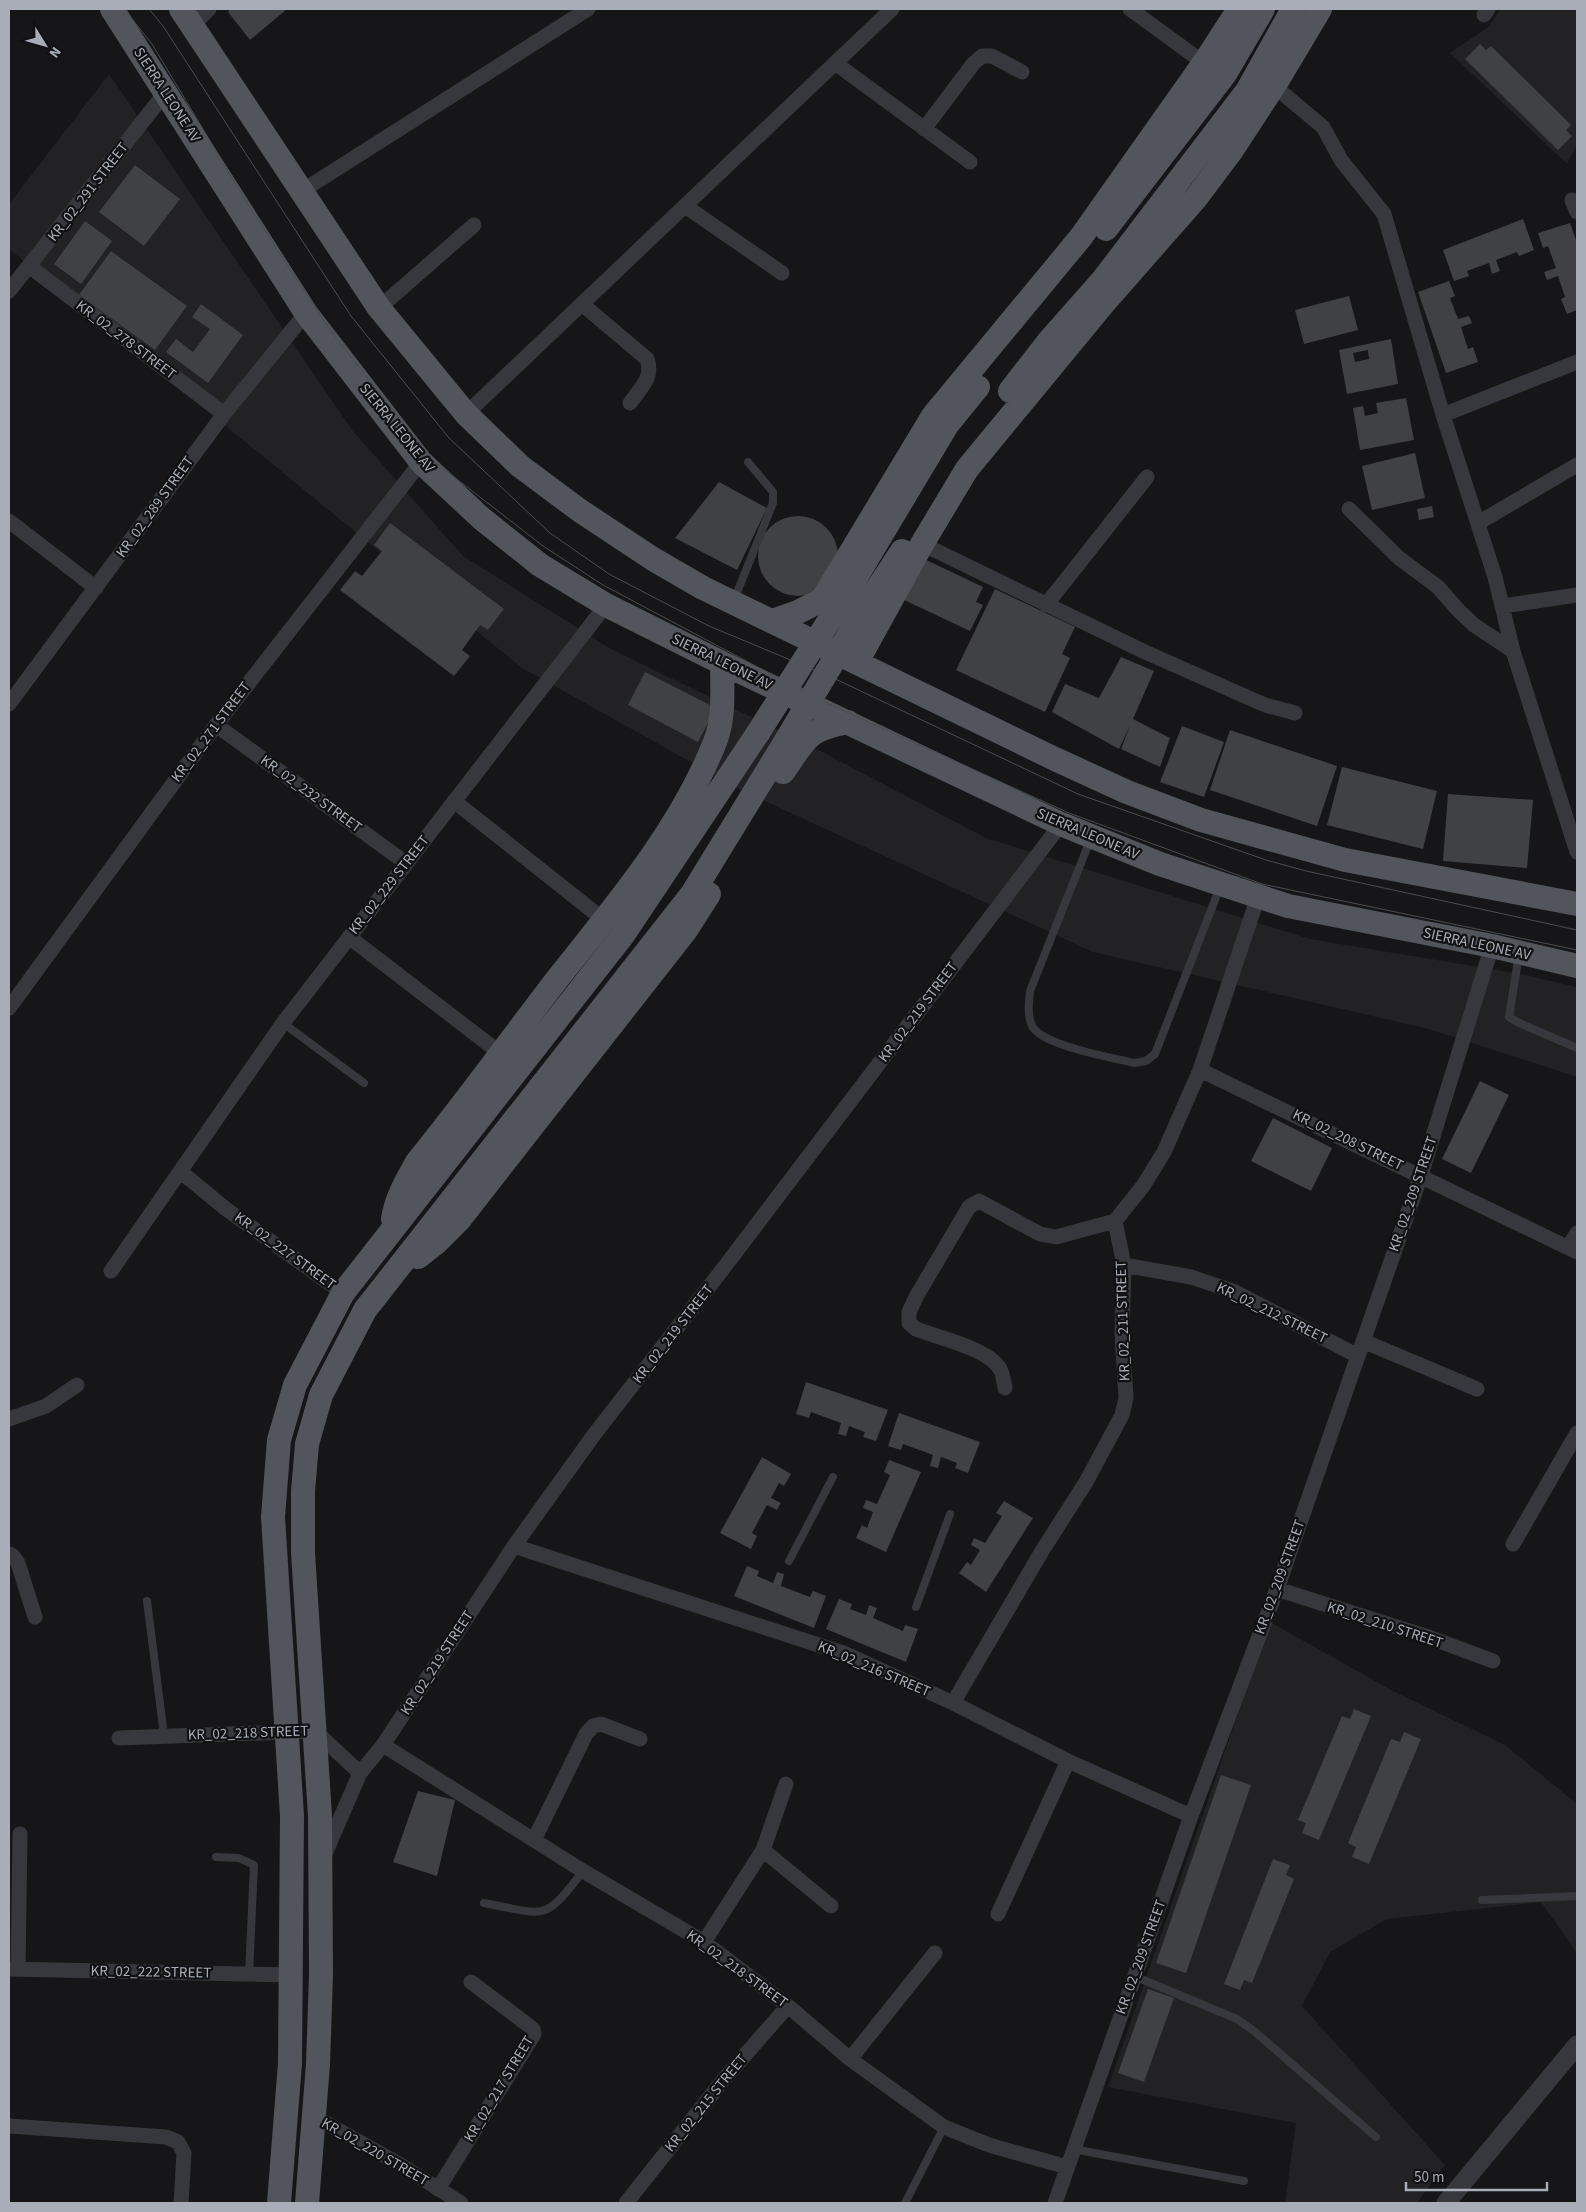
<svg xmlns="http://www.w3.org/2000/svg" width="1586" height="2212" font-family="'Source Sans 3',sans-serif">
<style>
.built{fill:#222225}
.building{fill:#404145;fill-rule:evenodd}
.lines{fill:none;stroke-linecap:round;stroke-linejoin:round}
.service{stroke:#37383d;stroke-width:8}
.minor{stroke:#37383d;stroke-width:15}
.tertiary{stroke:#37383d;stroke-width:19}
.primary{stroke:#53555c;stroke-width:24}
.tram{stroke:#4a4c52;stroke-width:1}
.primary-bridge{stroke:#53555c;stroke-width:24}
.labels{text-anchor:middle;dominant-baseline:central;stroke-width:4.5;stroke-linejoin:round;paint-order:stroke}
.street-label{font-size:15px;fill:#a8adb8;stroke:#111113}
</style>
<rect width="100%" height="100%" fill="#161618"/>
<path class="built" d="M 1501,9 L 1577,9 L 1577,145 L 1567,164 L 1450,53 L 1487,28 Z
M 109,74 L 352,430 L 463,556 L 611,649 L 809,745 L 986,838 L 1310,939 L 1521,974 L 1577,987 L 1577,1077 L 1429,1029 L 1093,952 L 741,790 L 522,668 L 9,249 L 9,204 Z
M 1270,1622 L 1393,1691 L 1505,1745 L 1577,1804 L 1577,1953 L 1541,1902 L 1387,1919 L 1330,1952 L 1302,2006 L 1445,2165 L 1417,2203 L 1285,2203 L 1296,2123 L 1108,2087 Z"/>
<path class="building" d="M 230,9 L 287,9 L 250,40 L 228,12 Z
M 1480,44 L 1486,50 L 1491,46 L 1571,125 L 1566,130 L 1572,136 L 1558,150 L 1465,59 Z
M 135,165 L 180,199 L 144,246 L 99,212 Z
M 1523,219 L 1534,250 L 1519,256 L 1517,252 L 1496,260 L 1500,271 L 1492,274 L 1489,263 L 1467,271 L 1469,276 L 1454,281 L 1443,250 Z
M 85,221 L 112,241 L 81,284 L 54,264 Z
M 1570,223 L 1577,243 L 1577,310 L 1567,314 L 1561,299 L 1565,297 L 1558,276 L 1547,280 L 1544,272 L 1556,268 L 1548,246 L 1543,248 L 1538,233 Z
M 111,251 L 187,306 L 155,350 L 79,295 Z
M 1449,281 L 1455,296 L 1450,298 L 1458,319 L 1469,316 L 1472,323 L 1461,327 L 1468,349 L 1473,347 L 1478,362 L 1446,373 L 1418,292 Z
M 1349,296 L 1358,330 L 1304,344 L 1295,310 Z
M 201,304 L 243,335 L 208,383 L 166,352 L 176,339 L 193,352 L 210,329 L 192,317 Z
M 1391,339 L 1398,384 L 1347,394 L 1339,350 ZM 1368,350 L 1369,359 L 1355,362 L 1353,353 Z
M 1406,398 L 1414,440 L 1360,450 L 1353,408 L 1363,406 L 1365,416 L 1378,413 L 1376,403 Z
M 1415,453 L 1425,498 L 1372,510 L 1362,466 Z
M 719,482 L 767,508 L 737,570 L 675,538 Z
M 1432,506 L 1434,517 L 1419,520 L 1417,509 Z
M758 556a40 40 0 1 1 80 0a40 40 0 1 1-80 0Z
M 390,523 L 504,609 L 488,630 L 480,625 L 462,650 L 470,656 L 454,676 L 340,590 L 355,571 L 362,576 L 382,551 L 374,545 Z
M 920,557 L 983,587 L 976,602 L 983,605 L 970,631 L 900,598 Z
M 995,589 L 1075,627 L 1062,654 L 1070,658 L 1045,712 L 956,670 Z
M 1121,657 L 1154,671 L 1133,719 L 1170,738 L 1160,767 L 1121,749 L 1130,726 L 1119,749 L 1052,712 L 1065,684 L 1099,698 Z
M 645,672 L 716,708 L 698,742 L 628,705 Z
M 1182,726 L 1224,742 L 1204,797 L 1160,782 Z
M 1230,730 L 1337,766 L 1317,826 L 1210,790 Z
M 1342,767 L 1437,791 L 1423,849 L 1327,825 Z
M 1448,794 L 1533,800 L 1527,868 L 1443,861 Z
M 1480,1081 L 1509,1095 L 1471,1173 L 1442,1159 Z
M 1273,1118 L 1332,1148 L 1311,1191 L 1251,1161 Z
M 806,1382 L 888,1410 L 876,1441 L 863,1437 L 865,1432 L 849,1426 L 846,1436 L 838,1434 L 841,1423 L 811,1412 L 809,1418 L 796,1414 Z
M 899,1413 L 980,1442 L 968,1473 L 955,1468 L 957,1463 L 941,1457 L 938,1468 L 930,1466 L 933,1455 L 903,1444 L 901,1450 L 888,1446 Z
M 762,1457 L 791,1474 L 784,1486 L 779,1483 L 771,1498 L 781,1503 L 777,1510 L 767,1505 L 752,1533 L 757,1536 L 751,1549 L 720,1533 Z
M 889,1460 L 921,1472 L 886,1552 L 856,1538 L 862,1525 L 867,1528 L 873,1512 L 863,1508 L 866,1500 L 877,1504 L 890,1475 L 884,1472 Z
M 1004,1501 L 1033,1518 L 986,1592 L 959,1573 L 967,1562 L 971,1565 L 980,1550 L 971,1545 L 974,1538 L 985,1543 L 1002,1516 L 996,1513 Z
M 747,1566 L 759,1571 L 757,1576 L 773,1583 L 777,1572 L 784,1574 L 781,1586 L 810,1597 L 813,1591 L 826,1596 L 814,1628 L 734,1596 Z
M 839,1599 L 852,1604 L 850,1609 L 866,1615 L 869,1605 L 877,1608 L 873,1618 L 903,1631 L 905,1625 L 918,1629 L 906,1662 L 826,1629 Z
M 1354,1709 L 1371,1716 L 1319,1840 L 1302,1833 L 1306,1823 L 1298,1820 L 1342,1716 L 1350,1719 Z
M 1404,1732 L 1421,1739 L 1369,1864 L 1352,1857 L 1356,1847 L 1348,1843 L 1391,1739 L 1400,1742 Z
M 1221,1775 L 1251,1785 L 1186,1973 L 1156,1963 Z
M 418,1791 L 455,1800 L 437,1876 L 393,1862 Z
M 1273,1859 L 1290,1865 L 1286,1875 L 1294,1879 L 1252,1983 L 1244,1980 L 1240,1990 L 1224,1984 Z
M 1148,1989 L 1174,1998 L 1144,2082 L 1118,2073 Z"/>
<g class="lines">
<path class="service" d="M 734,600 L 773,503 L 773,492 L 748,462
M 1091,838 L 1030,991 C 1029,1003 1027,1015 1032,1026 C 1043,1046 1111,1057 1134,1063 L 1146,1061 L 1155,1054 L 1220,887
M 1519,954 L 1509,1017 L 1517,1022 L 1577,1048
M 283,1023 L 364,1083
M 789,1561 L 833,1477
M 147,1601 L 164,1735
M 916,1607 L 950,1514
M 216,1857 L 239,1858 L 254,1865 L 249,1974
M 1482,1900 L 1577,1896
M 484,1903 C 545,1914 543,1924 583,1871
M 1134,1976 L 1237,2019 L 1254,2031 L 1376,2137
M 1073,2149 L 1244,2181
M 905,2203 L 944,2127"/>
<path class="minor" d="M 1130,9 L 1204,63
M 1484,15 L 1488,9
M 193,25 L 209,9
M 835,63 L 970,162
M 1274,86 L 1323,127 L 1341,160 L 1384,214 L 1443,415 L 1495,577 L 1513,651 L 1577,852
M 924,129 L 973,64 L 982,56 L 992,56 L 1022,72
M 302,191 L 588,9
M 1572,200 L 1577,212
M 685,206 L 782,273
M 29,266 L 224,414
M 9,291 L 166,92
M 582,304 L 647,359 C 654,377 640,389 630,403
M 379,308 L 474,225
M 466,414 L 892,9
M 1443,415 L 1577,362
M 1349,509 L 1399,558 L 1438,587 L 1459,611 L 1474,625 L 1513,651
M 9,521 L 96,588
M 1478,523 L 1577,465
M 922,544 L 1145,652 L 1265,705 L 1295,713
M 1046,605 L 1147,477
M 1503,606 L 1577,595
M 9,704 L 224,414 L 306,313
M 216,725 L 406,863
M 454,801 L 604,920
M 349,937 L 500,1053
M 9,1008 L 216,725 L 421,462
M 1200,1070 L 1577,1252
M 181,1172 L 226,1209 L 343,1293
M 1568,1247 L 1577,1233
M 1124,1265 L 1191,1277 L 1233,1291 L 1358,1356
M 111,1271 L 283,1023 L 606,605
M 1363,1341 L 1477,1389
M 1005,1388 C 1004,1382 1003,1374 1000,1369 C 988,1348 938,1338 916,1329 L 909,1323 L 909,1312 L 916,1297 L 969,1207 L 979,1201 L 1040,1234 L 1056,1237 L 1115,1221
M 9,1419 L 46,1406 L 77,1385
M 1513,1544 L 1577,1433
M 514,1546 L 846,1654 L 953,1703 L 1068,1761 L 1191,1816
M 9,1554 L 13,1556 L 18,1563 L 35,1617
M 1277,1589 L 1431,1638 L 1493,1661
M 953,1703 L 1042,1551 L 1086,1482 L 1122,1415 L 1126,1398 L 1122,1334 L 1124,1265 L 1115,1221 L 1143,1186 L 1164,1152 L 1200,1070 L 1258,897
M 119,1738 L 315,1731 L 360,1773
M 383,1745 L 583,1871 L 704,1942 L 788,2006 L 850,2059 L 944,2127 L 989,2145 L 1067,2167
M 534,1840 L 586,1734 L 593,1726 L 601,1724 L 640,1739
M 763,1850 L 786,1784
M 324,1856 L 360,1773 L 383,1745 L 514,1546 L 593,1436 L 719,1274 L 1061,824
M 998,1914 L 1068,1761
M 704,1942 L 763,1850 L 831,1906
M 9,1969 L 293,1975
M 18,1969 L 20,1834
M 850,2059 L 935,1953
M 315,2117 L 399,2164 L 461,2203
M 9,2126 L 166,2137 L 178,2142 L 184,2153 L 181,2203
M 438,2189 L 534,2034 L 533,2029 L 528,2025 L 471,1982
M 626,2203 L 725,2078 L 788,2006
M 1055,2203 L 1191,1816 L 1277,1589 L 1358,1356 L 1421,1175 L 1492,946"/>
<path class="tertiary" d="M 1446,2203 L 1577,2045"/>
<path class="primary" d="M 112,9 L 306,313 L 421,462 L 481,518 L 540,565 L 606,605 L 722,663 L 1061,824 L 1160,864 L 1288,906 L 1492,946 L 1577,966
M 181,9 L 379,308 L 466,414 L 520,466 L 579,510 L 653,559 L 703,588 L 1055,759 L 1127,792 L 1201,820 L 1345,860 L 1577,904
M 1106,229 L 1225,74 L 1263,9
M 1010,391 L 1048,342 L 1102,281 L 1247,91 L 1293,9
M 846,594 L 947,425 L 978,387
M 866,606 L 902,551
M 772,621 L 798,612 L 822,600 L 933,416 L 1081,237 L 1204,63 L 1239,9
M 857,662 L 922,544 L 967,469 L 1103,304 L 1196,198 L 1232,150 L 1277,81 L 1320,9
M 783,772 C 807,738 806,730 848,722
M 393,1219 C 396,1198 407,1180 417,1162 C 466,1102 511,1039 558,978 C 616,905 680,830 715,742 C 725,717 722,689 722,663
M 418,1257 L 437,1242 L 459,1220 L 686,930 L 709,894
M 279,2203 L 290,2063 L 292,1816 L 273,1517 L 279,1440 L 295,1385 L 343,1293 L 623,935 L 758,733
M 307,2203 L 318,2064 L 321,1975 L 320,1816 L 303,1553 L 303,1491 L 307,1444 L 321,1395 L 365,1310 L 692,894 L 787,739"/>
<path class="tram" d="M 124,9 L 152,44 L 249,206 L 333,334 L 431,459 L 543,546 L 603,585 L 818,699 L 1069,813 L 1262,884 L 1577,950
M 149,9 L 163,26 L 351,316 L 449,438 L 550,533 L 609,574 L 709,626 L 829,676 L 1078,794 L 1266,860 L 1306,871 L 1577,930"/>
<path class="primary-bridge" d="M 758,733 L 846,594
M 787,739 L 866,606"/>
</g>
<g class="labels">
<g class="street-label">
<text transform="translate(167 95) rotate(57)">SIERRA LEONE AV</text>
<text transform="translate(88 192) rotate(-52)">KR_02_291 STREET</text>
<text transform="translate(126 340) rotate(37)">KR_02_278 STREET</text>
<text transform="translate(397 428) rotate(51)">SIERRA LEONE AV</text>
<text transform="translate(155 507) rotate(-54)">KR_02_289 STREET</text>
<text transform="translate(722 662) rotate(26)">SIERRA LEONE AV</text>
<text transform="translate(211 732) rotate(-53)">KR_02_271 STREET</text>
<text transform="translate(311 794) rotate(36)">KR_02_232 STREET</text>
<text transform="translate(1088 834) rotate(23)">SIERRA LEONE AV</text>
<text transform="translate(389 885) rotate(-52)">KR_02_229 STREET</text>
<text transform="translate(1477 944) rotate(12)">SIERRA LEONE AV</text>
<text transform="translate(918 1012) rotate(-53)">KR_02_219 STREET</text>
<text transform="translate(1348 1140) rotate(26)">KR_02_208 STREET</text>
<text transform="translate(1413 1194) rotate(-71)">KR_02_209 STREET</text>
<text transform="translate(285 1251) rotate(36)">KR_02_227 STREET</text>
<text transform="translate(1272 1313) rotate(26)">KR_02_212 STREET</text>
<text transform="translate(1123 1321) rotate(-92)">KR_02_211 STREET</text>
<text transform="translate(673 1334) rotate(-52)">KR_02_219 STREET</text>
<text transform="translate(1280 1577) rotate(-70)">KR_02_209 STREET</text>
<text transform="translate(1385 1625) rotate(18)">KR_02_210 STREET</text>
<text transform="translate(437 1663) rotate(-57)">KR_02_219 STREET</text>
<text transform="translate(874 1669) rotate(23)">KR_02_216 STREET</text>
<text transform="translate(248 1733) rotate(-2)">KR_02_218 STREET</text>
<text transform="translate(1141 1957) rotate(-70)">KR_02_209 STREET</text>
<text transform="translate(737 1969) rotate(36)">KR_02_218 STREET</text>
<text transform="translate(151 1972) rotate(1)">KR_02_222 STREET</text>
<text transform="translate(499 2089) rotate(-59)">KR_02_217 STREET</text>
<text transform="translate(706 2103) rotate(-51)">KR_02_215 STREET</text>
<text transform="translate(375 2152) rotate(30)">KR_02_220 STREET</text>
</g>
</g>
<rect width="1586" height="2212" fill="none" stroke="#a8adb8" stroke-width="20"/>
<g transform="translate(45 45) rotate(127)" stroke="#111113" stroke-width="4" paint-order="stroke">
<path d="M0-4L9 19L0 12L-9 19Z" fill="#a8adb8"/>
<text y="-8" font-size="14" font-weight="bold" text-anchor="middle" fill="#a8adb8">N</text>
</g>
<path d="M1406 2182v8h141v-8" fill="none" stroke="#a8adb8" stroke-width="2.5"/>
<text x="1414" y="2182" font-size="15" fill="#a8adb8" stroke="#111113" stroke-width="4" paint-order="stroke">50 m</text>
</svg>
